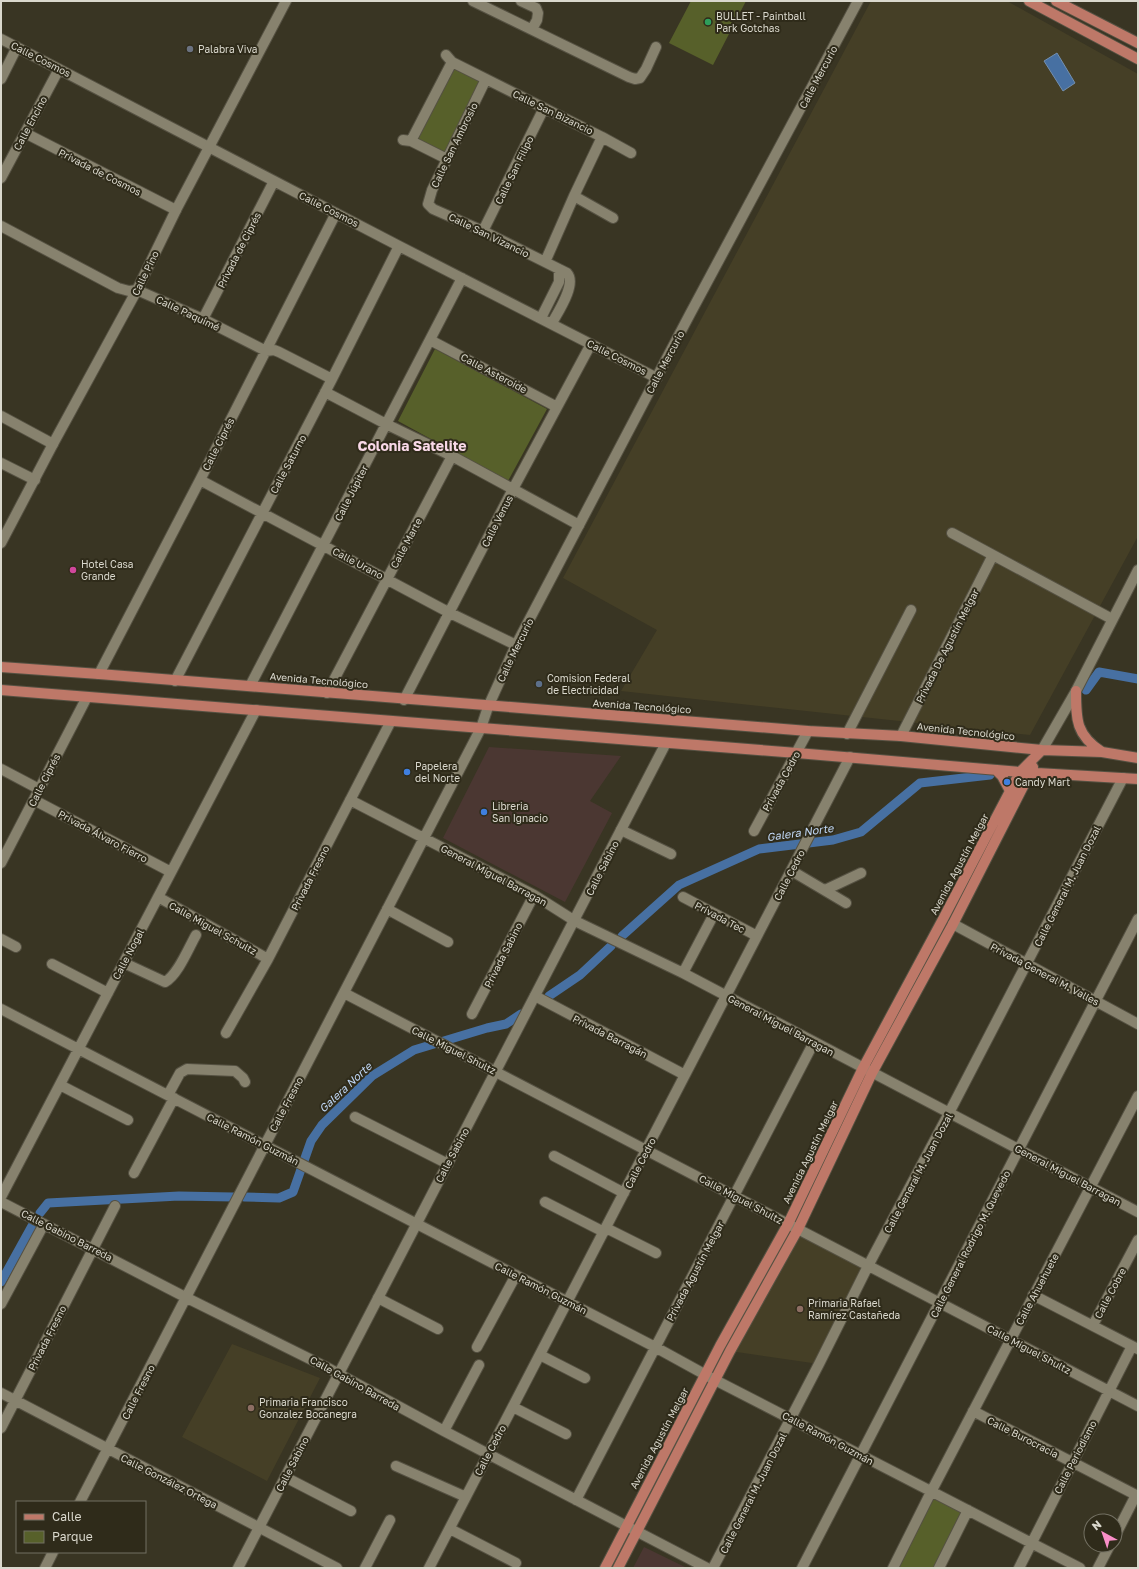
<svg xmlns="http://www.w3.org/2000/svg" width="1139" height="1569" font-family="'Golos Text',sans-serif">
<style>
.commercial{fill:#4b3732}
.built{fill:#453f26}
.green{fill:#57602a}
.water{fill:#4770a2;stroke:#738faf}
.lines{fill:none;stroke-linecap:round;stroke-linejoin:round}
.canal{stroke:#4770a2;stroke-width:9}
.street-casing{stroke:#555142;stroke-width:12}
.secondary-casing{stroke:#555142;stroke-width:12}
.primary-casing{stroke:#555142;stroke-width:12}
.street{stroke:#87826e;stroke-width:10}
.secondary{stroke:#87826e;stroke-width:10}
.primary{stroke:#be7868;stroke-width:10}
.leisure-dot{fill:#2e9e5b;stroke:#2f2b1a;stroke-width:1.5}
.worship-dot{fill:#6b7280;stroke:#2f2b1a;stroke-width:1.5}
.hotel-dot{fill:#d1479c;stroke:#2f2b1a;stroke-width:1.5}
.service-dot{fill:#5c6f8a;stroke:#2f2b1a;stroke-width:1.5}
.shop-dot{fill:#3f7fe0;stroke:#2f2b1a;stroke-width:1.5}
.education-dot{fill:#8d6e63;stroke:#2f2b1a;stroke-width:1.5}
.labels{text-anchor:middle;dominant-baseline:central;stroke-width:4;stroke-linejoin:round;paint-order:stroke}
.poi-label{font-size:10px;fill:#dad8cd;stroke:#2f2b1a;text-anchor:start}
.street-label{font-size:10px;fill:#dad8cd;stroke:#2f2b1a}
.water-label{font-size:11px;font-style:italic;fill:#c2d9f7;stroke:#2f2b1a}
.district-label{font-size:14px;font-weight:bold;fill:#f9d9e8;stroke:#2f2b1a}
</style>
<rect width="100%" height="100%" fill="#393523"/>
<path class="commercial" d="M 489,747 L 621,756 L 590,801 L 612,813 L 565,902 L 443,838 Z
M 644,1547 L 687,1568 L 633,1568 Z"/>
<path class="built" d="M 871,1 L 1007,1 L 1138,74 L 1138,536 L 1030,735 L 621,691 L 657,630 L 563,578 Z
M 798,1229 L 868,1266 L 819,1364 L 730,1351 Z
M 232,1344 L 320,1378 L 267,1481 L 182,1437 Z"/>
<path class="green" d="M 691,1 L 746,1 L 713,65 L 669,43 Z
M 452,62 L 486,79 L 447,159 L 411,141 Z
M 435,349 L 547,409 L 508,481 L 398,421 Z
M 931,1492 L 968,1510 L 939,1568 L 893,1568 Z"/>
<path class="water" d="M 1057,53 L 1075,83 L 1063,91 L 1044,61 Z"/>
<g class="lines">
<path class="canal" d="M 1086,690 L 1099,672 L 1138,679
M 622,936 L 679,885 L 759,849 L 833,840 L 861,832 L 920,783 L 990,775
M 549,996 L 580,975 L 611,946
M 244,1197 L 279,1198 L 293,1192 L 311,1141 L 322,1125 L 372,1076 L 414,1050 L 487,1028 L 506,1024 L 521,1014
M 40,1213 L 48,1203 L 179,1196 L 233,1197
M 1,1282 L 32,1226"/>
<g class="street-casing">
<path id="street" d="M 473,1 L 629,77 L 635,79 L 640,78 L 646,69 L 656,47
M 521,1 L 536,8 L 538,13 L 537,20 L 532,29
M 1,39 L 399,246 L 657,378
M 446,55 L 452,62 L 602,137 L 631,153
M 1,79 L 17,47
M 486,79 L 432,190 L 428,204 L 433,209 L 483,231 L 567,273 C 577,284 558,312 552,323
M 25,133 L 176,210
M 403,140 L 411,141 L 447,159
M 411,141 L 452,62
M 1,178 L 59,69
M 574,196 L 613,218
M 1,226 L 118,288 L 129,291 L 137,290 L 203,319 L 266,351 L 274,350 L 279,352 L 332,379
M 483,231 L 544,108
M 545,262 L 574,196 L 602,137
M 541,318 L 559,282 L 559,269
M 203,319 L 274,181
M 430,340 L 557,407
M 325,392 L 386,424 L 452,456 L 579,525
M 1,416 L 53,444
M 1,463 L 35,480
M 200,480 L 450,613 L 516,645
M 952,533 L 1112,619
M 99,674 L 200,480 L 336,213
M 175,681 L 332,379 L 399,246
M 250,686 L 462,278
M 327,693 L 452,456
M 404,700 L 513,489 L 591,344
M 847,734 L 911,610
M 901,736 L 993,555
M 1,769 L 39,789
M 34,800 L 171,872
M 350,800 L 534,895 L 575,921 L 683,973 L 1138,1212
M 621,830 L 671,854
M 754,831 L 808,731
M 792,871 L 846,903
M 825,890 L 861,873
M 158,897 L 268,959
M 683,897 L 757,936
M 387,909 L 448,942
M 953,924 L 1138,1024
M 1,939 L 16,947
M 124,963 L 165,982 C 178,975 189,947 196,935
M 52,964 L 108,993
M 683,973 L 714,914
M 344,993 L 1138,1406
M 535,996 L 685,1075
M 1,1009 L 655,1347 L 715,1380 L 1080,1568
M 472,1014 L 534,895
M 226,1033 L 268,959 L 391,721
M 60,1085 L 128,1120
M 168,1095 L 180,1073 L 187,1069 L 235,1071 L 243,1078 L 245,1082
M 355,1117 L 448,1164
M 554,1156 L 624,1193
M 134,1173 L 174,1098
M 1,1197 L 256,710
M 1,1202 L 187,1298 L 326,1367 L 444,1431 L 707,1568
M 545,1202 L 604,1232
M 606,1228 L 656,1253
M 1033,1295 L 1138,1349
M 378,1298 L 438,1329
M 1,1304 L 44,1224
M 1093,1325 L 1138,1240
M 477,1347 L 516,1275
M 540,1355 L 585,1378
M 1,1393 L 337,1568
M 513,1407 L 566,1434
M 973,1411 L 1138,1496
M 1,1428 L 115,1206
M 444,1431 L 479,1365
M 396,1466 L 466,1497
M 285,1477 L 351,1511
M 576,1500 L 814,1042
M 80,1502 L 481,728
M 450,1529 L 516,1563
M 1115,1536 L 1136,1495
M 45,1568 L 53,1552
M 365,1568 L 390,1520
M 429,1568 L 850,757
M 713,1568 L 819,1364 L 868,1266 L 949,1113 L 1123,778
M 802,1568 L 1138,919
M 893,1568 L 931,1492 L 1138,1096
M 939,1568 L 968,1510
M 1019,1568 L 1132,1346
M 1098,1568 L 1110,1545"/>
</g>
<g class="secondary-casing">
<path id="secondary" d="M 1,543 L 53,444 L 137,290 L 176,210 L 286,1
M 481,728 L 488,707 L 516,645 L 690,314 L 858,1
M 1042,750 L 1076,691 L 1138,570
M 1,863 L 87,697
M 238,1568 L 666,743"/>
</g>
<g class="primary-casing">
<path id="primary" d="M 1029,1 L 1138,59
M 1056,1 L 1138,43
M 1,667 L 99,674 L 808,731 L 901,736 L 1042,750 L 1102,752 L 1138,758
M 1,690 L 797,753 L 1020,772 L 1138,779
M 1076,691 C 1076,720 1076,735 1102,752
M 996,770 L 1002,776 L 1010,791
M 605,1568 L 720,1346 L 788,1224 L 863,1068 L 943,919 L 1020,772 L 1042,750
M 618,1568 L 730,1351 L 798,1229 L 872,1073 L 953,924 L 1033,767"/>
</g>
<use href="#street" class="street"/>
<use href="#secondary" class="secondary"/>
<use href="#primary" class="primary"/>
</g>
<circle class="leisure-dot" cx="708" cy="22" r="4"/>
<circle class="worship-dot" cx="190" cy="49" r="4"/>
<circle class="hotel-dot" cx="73" cy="570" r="4"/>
<circle class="service-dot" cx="539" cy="684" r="4"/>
<g class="shop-dot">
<circle cx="407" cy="772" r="4"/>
<circle cx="1007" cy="782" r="4"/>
<circle cx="484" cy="812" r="4"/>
</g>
<g class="education-dot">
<circle cx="800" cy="1309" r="4"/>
<circle cx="251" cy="1408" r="4"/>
</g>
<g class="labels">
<g class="poi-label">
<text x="716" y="16">BULLET - Paintball<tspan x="716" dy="12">Park Gotchas</tspan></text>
<text x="198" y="49">Palabra Viva</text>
<text x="81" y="564">Hotel Casa<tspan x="81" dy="12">Grande</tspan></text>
<text x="547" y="678">Comision Federal<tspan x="547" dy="12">de Electricidad</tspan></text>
<text x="415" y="766">Papelera<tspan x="415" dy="12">del Norte</tspan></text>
<text x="1015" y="782">Candy Mart</text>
<text x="492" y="806">Libreria<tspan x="492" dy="12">San Ignacio</tspan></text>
<text x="808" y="1303">Primaria Rafael<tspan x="808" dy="12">Ramírez Castañeda</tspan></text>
<text x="259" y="1402">Primaria Francisco<tspan x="259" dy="12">Gonzalez Bocanegra</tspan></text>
</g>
<g class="street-label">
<text transform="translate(41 59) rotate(27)">Calle Cosmos</text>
<text transform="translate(818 77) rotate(-62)">Calle Mercurio</text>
<text transform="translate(553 112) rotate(26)">Calle San Bizancio</text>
<text transform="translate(30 123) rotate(-62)">Calle Encino</text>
<text transform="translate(454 145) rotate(-64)">Calle San Ambrosio</text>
<text transform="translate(514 170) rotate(-64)">Calle San Filipo</text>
<text transform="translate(100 172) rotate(27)">Privada de Cosmos</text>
<text transform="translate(329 209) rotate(27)">Calle Cosmos</text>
<text transform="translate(489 235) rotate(26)">Calle San Vizancio</text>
<text transform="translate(239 250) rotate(-63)">Privada de Ciprés</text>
<text transform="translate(145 273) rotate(-64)">Calle Pino</text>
<text transform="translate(188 313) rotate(25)">Calle Paquimé</text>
<text transform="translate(617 357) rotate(27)">Calle Cosmos</text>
<text transform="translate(665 362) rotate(-62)">Calle Mercurio</text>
<text transform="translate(494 373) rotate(28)">Calle Asteroide</text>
<text transform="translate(218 444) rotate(-63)">Calle Ciprés</text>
<text transform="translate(288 464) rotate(-62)">Calle Saturno</text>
<text transform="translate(351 493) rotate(-63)">Calle Júpiter</text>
<text transform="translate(497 521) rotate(-63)">Calle Venus</text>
<text transform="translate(406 543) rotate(-62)">Calle Marte</text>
<text transform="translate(358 563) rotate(28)">Calle Urano</text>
<text transform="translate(947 646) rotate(-63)">Privada De Agustín Melgar</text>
<text transform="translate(515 650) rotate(-64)">Calle Mercurio</text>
<text transform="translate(319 680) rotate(5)">Avenida Tecnológico</text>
<text transform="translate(642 706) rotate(4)">Avenida Tecnológico</text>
<text transform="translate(966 731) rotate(6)">Avenida Tecnológico</text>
<text transform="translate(44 780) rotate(-63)">Calle Ciprés</text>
<text transform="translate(781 781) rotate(-61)">Privada Cedro</text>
<text transform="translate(103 836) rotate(28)">Privada Álvaro Fierro</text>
<text transform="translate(959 864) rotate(-62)">Avenida Agustín Melgar</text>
<text transform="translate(602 868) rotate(-63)">Calle Sabino</text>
<text transform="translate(494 875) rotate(28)">General Miguel Barragan</text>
<text transform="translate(789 875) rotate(-63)">Calle Cedro</text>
<text transform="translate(310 878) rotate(-63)">Privada Fresno</text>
<text transform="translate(1067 886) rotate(-63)">Calle General M. Juan Dozal</text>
<text transform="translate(720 917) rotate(28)">Privada Tec</text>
<text transform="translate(213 928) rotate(29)">Calle Miguel Schultz</text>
<text transform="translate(128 954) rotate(-62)">Calle Nogal</text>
<text transform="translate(503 955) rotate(-63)">Privada Sabino</text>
<text transform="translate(1045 974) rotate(28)">Privada General M. Valles</text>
<text transform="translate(781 1025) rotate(28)">General Miguel Barragan</text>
<text transform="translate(610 1036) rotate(27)">Privada Barragán</text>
<text transform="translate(454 1050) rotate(27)">Calle Miguel Shultz</text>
<text transform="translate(286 1104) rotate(-62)">Calle Fresno</text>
<text transform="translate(253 1139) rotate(27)">Calle Ramón Guzmán</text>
<text transform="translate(810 1152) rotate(-64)">Avenida Agustín Melgar</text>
<text transform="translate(452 1155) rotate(-62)">Calle Sabino</text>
<text transform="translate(640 1163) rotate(-63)">Calle Cedro</text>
<text transform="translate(918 1173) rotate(-62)">Calle General M. Juan Dozal</text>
<text transform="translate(1068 1175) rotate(28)">General Miguel Barragan</text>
<text transform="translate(741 1199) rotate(28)">Calle Miguel Shultz</text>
<text transform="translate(67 1235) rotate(27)">Calle Gabino Barreda</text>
<text transform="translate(970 1244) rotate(-63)">Calle General Rodrigo M. Quevedo</text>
<text transform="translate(695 1271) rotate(-62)">Privada Agustín Melgar</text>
<text transform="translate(541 1288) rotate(27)">Calle Ramón Guzmán</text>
<text transform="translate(1037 1289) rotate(-62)">Calle Ahuehuete</text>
<text transform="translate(1110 1293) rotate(-62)">Calle Cobre</text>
<text transform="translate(47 1338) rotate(-63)">Privada Fresno</text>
<text transform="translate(1029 1349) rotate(28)">Calle Miguel Shultz</text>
<text transform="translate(355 1383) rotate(29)">Calle Gabino Barreda</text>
<text transform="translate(138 1392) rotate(-63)">Calle Fresno</text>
<text transform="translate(1023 1437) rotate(27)">Calle Burocracia</text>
<text transform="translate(659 1438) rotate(-62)">Avenida Agustín Melgar</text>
<text transform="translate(828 1438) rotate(28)">Calle Ramón Guzmán</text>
<text transform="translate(490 1450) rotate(-62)">Calle Cedro</text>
<text transform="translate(1075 1457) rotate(-63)">Calle Periodismo</text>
<text transform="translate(292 1464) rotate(-63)">Calle Sabino</text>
<text transform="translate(169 1481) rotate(27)">Calle González Ortega</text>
<text transform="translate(753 1493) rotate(-63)">Calle General M. Juan Dozal</text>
</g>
<g class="water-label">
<text transform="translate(800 832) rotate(-8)">Galera Norte</text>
<text transform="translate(345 1087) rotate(-43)">Galera Norte</text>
</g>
<g class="district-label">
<text x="412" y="445">Colonia Satelite</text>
</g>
</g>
<rect width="1139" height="1569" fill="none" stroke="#dad8cd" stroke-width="4"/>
<rect x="16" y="1501" width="130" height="52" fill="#2f2b1a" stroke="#737062"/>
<rect x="24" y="1514" width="20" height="6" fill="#be7868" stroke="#737062"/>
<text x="52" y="1521" font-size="12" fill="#dad8cd">Calle</text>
<rect x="24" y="1531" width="20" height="12" fill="#57602a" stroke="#737062"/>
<text x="52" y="1541" font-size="12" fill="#dad8cd">Parque</text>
<g transform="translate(1103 1533) rotate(320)"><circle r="19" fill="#2f2b1a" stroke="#737062"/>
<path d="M0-3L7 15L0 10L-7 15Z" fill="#fa8fc8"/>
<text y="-6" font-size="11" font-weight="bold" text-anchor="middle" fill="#dad8cd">N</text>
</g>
</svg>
